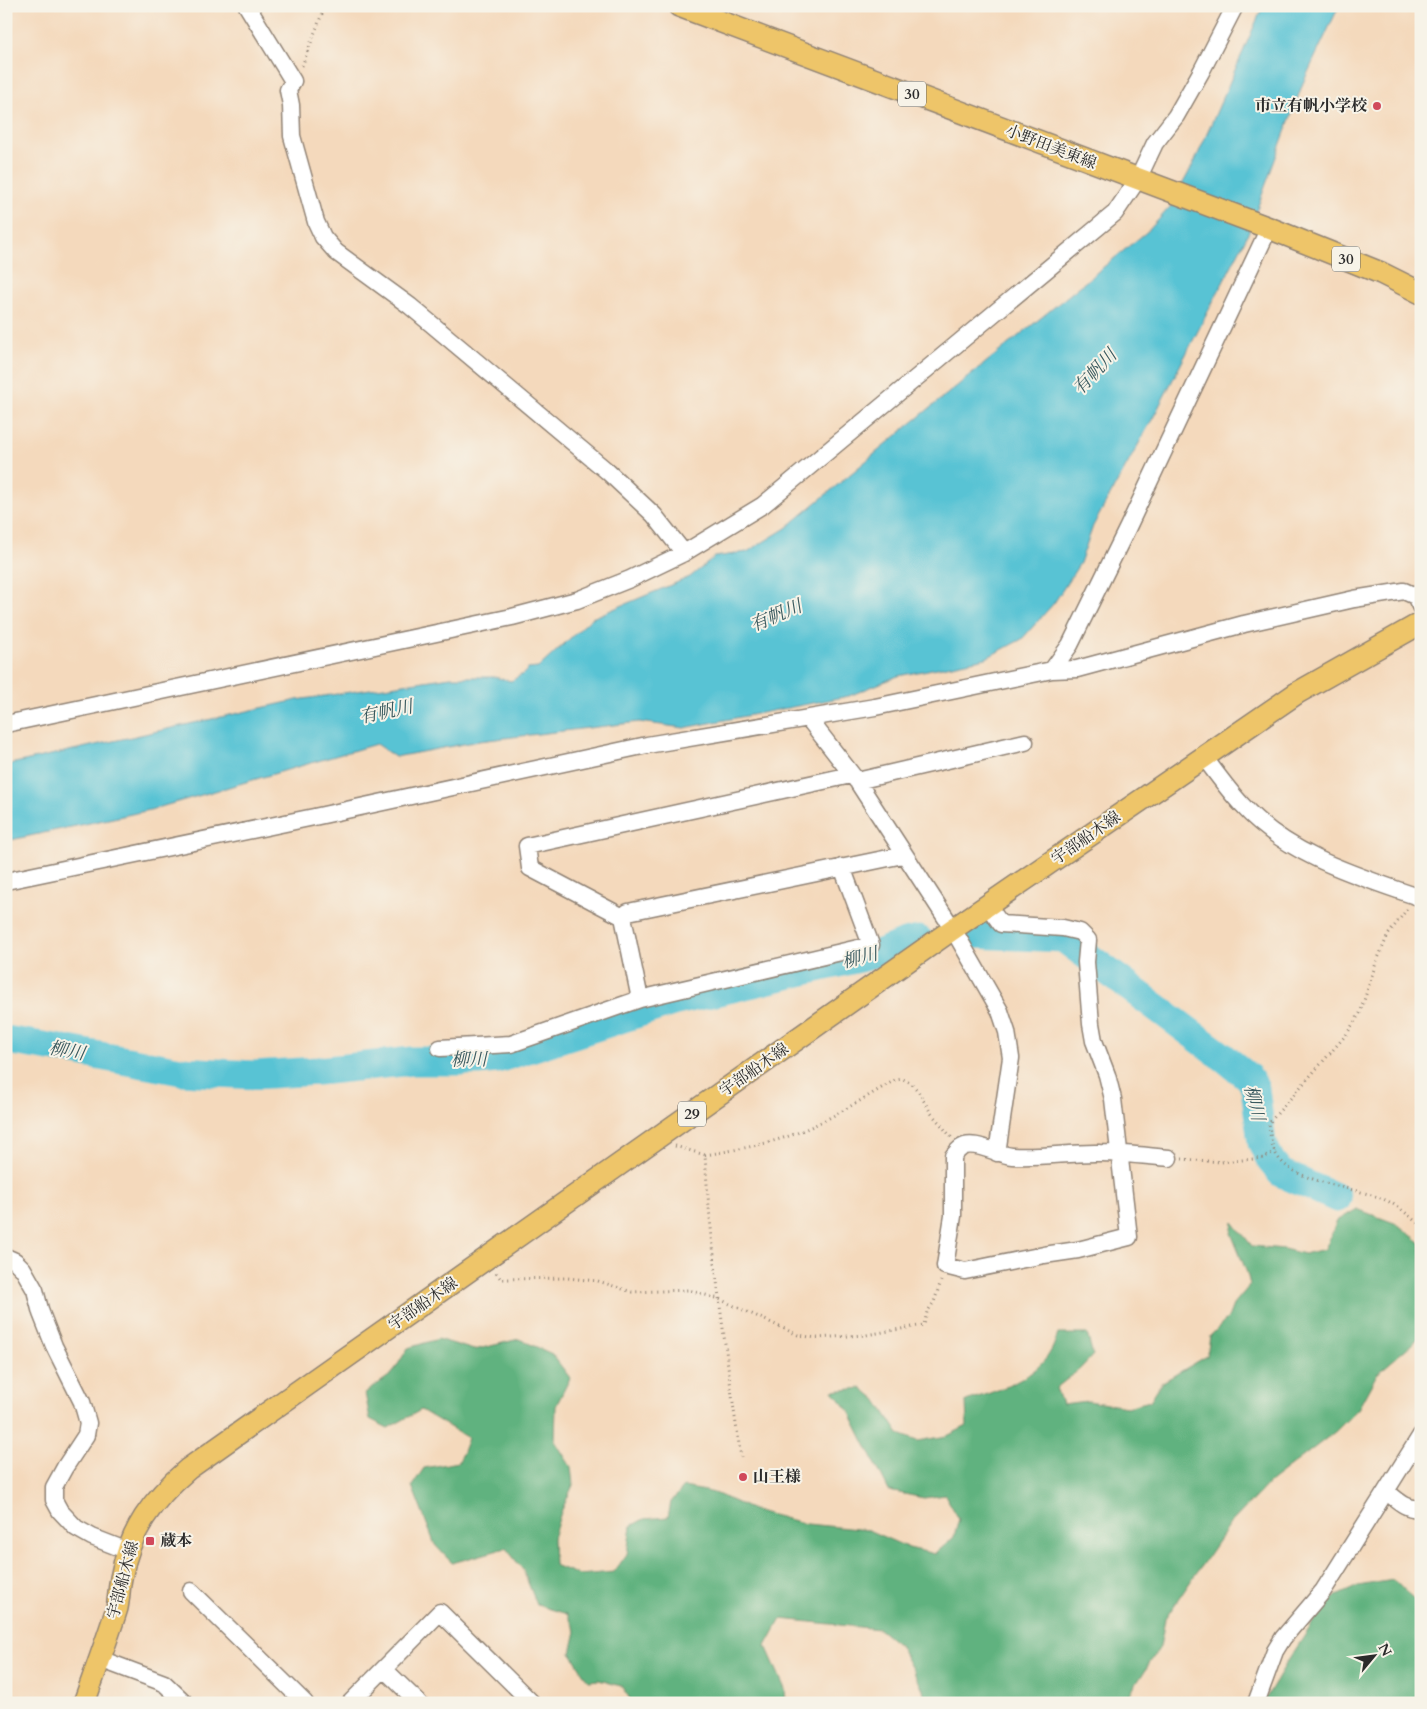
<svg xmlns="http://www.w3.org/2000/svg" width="1427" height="1709" font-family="Cardo,'Noto Serif JP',serif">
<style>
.forest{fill:#60b27f;stroke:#466e55}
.water{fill:#59c3d4;stroke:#427780}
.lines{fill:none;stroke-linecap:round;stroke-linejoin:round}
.river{stroke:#59c3d4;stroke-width:29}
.minor-casing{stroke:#908274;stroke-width:19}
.major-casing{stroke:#908274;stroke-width:24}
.path{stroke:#908274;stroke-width:3;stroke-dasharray:1 4;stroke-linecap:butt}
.minor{stroke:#fff;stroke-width:16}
.major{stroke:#eec569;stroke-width:21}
.poi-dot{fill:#d1495b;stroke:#f7f3e8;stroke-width:2}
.labels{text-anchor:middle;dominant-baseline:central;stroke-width:4;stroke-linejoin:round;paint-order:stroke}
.shield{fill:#f7f3e8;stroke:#686764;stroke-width:1}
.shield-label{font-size:15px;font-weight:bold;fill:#2b2b2b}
.poi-label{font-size:16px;font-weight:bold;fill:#2b2b2b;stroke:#f7f3e8;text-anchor:start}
.street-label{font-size:16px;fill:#2b2b2b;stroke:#f7f3e8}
.water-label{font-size:18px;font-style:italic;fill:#39595e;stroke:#f7f3e8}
</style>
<rect width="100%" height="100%" fill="#f7f3e8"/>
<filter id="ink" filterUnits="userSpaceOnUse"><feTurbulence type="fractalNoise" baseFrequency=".02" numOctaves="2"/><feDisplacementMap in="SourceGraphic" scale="10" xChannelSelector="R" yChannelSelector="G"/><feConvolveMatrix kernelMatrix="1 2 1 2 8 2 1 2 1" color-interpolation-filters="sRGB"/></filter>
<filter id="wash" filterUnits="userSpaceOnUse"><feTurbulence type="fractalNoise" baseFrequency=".0096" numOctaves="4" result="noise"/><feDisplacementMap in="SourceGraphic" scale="20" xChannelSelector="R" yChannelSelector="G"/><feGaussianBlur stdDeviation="1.12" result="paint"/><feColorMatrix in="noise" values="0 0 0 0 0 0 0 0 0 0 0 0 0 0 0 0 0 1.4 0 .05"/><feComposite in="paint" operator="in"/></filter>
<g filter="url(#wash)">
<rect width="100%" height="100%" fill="#f4d9bc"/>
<path class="forest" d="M 1357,1209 L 1397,1224 L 1421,1243 L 1421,1336 L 1377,1374 L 1358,1409 L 1336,1431 L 1270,1482 L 1229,1525 L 1165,1619 L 1160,1647 L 1124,1703 L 925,1703 L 923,1689 L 899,1645 L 879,1629 L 781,1619 L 766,1646 L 785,1689 L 786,1703 L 633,1703 L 621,1686 L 599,1680 L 588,1681 L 571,1653 L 576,1631 L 567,1614 L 537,1605 L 523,1570 L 506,1548 L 452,1563 L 435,1545 L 412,1486 L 424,1468 L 459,1462 L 468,1438 L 421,1410 L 388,1428 L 370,1419 L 365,1393 L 392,1374 L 408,1348 L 438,1339 L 474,1350 L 519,1339 L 552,1354 L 570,1378 L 556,1406 L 555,1441 L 571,1467 L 573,1485 L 561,1512 L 553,1538 L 554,1565 L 579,1575 L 614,1572 L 627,1554 L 631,1526 L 644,1519 L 668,1517 L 671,1502 L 684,1487 L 715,1493 L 753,1510 L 807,1524 L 868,1530 L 909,1548 L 935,1554 L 954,1537 L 959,1519 L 945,1495 L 924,1498 L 889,1491 L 848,1409 L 833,1391 L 862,1388 L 876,1399 L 899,1434 L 918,1441 L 947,1436 L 967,1426 L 966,1401 C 996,1391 1036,1380 1052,1349 C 1054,1345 1056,1339 1058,1334 L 1087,1334 L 1093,1355 L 1080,1369 L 1056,1388 L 1062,1404 L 1088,1401 L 1127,1407 L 1150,1401 L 1161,1383 L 1207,1356 L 1210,1336 L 1228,1318 L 1233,1305 L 1250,1285 L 1247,1273 L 1231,1233 L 1233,1222 L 1252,1246 L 1284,1249 L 1304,1254 L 1325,1249 L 1337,1221 Z
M 1393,1580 L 1421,1604 L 1421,1703 L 1263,1703 L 1286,1664 L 1328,1600 L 1358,1586 Z"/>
<path class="water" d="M 1263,6 L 1339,6 L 1303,83 L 1247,236 L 1153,418 L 1093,526 L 1080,563 L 1054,603 L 1022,639 L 986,658 L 898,676 L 849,696 L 684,728 L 639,722 L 479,741 L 395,757 L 376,744 L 150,810 L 6,841 L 6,765 L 297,700 L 451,677 L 494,677 L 511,681 L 523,674 L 528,669 L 538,668 L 592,618 L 690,577 L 715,557 L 747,552 L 786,528 L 909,425 L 1149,230 L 1170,207 L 1195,161 Z"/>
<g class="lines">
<path class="river" d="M 973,934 L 1063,938 L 1226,1059 L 1249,1078 L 1255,1088 L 1262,1143 L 1271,1161 L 1281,1173 L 1337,1198
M 6,1040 L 68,1050 L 181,1071 L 254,1075 L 318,1071 L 412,1061 L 479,1061 L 497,1059 L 673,1002 L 877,954 L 905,943 L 919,940"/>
</g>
</g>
<g filter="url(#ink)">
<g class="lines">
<g class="minor-casing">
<path id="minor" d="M 247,6 L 293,81 L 288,90 L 291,105 L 292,136 L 316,222 L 323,237 L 336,252 L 410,306 L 607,471 L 654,515 L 684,553
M 1052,670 L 1070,645 L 1128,527 L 1269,228
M 808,718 L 857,781 L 953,929 L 1000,1011 L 1007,1032 L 1011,1058 L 997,1153
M 6,724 L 512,617 L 577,600 L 630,579 L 684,553 L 763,505 L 1115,213 L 1138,179 L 1155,143 L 1176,116 L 1201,72 L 1235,6
M 1204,757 C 1216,773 1228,790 1242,805 C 1288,856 1358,876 1421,898
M 857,781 L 1025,742
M 6,881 L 314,817 L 647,745 L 875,707 L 1052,670 L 1077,669 L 1244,624 L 1354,599 L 1404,591 L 1415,596 L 1421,608
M 988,906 L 1001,924 L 1063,928 L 1080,932 L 1088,940 L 1086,962 L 1091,1024 L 1094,1041 L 1107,1075 L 1113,1099 L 1129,1237 L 1078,1250 L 1044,1255 L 965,1271 L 945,1266 L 953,1216 L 953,1156 C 955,1154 958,1150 961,1148 C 973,1139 998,1155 1012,1156 C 1042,1158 1071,1152 1100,1153 C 1123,1153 1146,1156 1169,1158
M 623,917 L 530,868 L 527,846 L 851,775
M 640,999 L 623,917 L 628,912 L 903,855
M 440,1048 L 511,1044 L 640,999 L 871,945 L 842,867
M 6,1257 L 15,1261 L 23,1269 L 35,1290 L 41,1313 L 54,1346 L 82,1402 L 88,1423 L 86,1435 L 65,1467 L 54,1487 L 54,1500 L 60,1511 L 76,1528 L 92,1537 L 128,1551
M 1386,1491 L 1421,1435
M 191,1591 L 305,1703
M 100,1659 L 164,1683 L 185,1703
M 384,1669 L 419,1703
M 350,1703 L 440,1612 L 532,1703
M 1256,1703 L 1275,1651 L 1283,1638 L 1323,1591 L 1386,1491 C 1396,1499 1407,1511 1421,1508"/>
</g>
<g class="major-casing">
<path id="major" d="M 679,6 L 1269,228 L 1381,273 L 1421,293
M 84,1703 C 95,1672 107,1640 117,1608 C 119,1598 119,1588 121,1578 C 130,1530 152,1500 188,1469 L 953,929 L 1204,757 L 1297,693 L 1421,623"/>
</g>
<path class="path" d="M 302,66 L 325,6
M 1407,909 L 1388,935 L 1376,963 L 1360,1013 L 1346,1035 L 1269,1123 C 1270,1137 1272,1152 1282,1162 C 1302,1183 1357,1188 1383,1199 C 1398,1205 1409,1216 1421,1226
M 675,1146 L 705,1155 C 708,1206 714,1256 720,1306 C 727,1357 733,1407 741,1457
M 705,1155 C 735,1150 764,1145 792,1135 C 828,1121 861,1100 895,1080 L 903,1079 L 911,1083 L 918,1091 L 931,1113 L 952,1138
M 1182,1159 L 1221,1162 L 1264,1158 L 1275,1151
M 496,1273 L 501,1279 L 567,1278 L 598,1281 L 632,1292 L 689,1290 L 719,1299 L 798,1335 L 816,1338 L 866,1335 L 924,1325 L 927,1312 L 934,1302 L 941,1281"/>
<use href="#minor" class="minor"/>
<use href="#major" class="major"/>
</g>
</g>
<g class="poi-dot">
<circle cx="1377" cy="106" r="5"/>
<circle cx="743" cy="1477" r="5"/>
<rect x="145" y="1536" width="10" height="10" rx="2.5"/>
</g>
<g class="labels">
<g class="shield">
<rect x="898" y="81.5" width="28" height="25" rx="4"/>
<rect x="1332" y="246.5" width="28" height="25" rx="4"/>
<rect x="678" y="1101.5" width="28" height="25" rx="4"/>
</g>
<g class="shield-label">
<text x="912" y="94">30</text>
<text x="1346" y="259">30</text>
<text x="692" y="1114">29</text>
</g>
<g class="poi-label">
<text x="1367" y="106" text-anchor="end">市立有帆小学校</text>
<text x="753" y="1477">山王様</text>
<text x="160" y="1541">蔵本</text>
</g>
<g class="street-label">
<text transform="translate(1051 147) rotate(21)">小野田美東線</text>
<text transform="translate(1086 838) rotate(-35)">宇部船木線</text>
<text transform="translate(754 1070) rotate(-35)">宇部船木線</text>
<text transform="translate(423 1304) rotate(-35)">宇部船木線</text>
<text transform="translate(123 1580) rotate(-75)">宇部船木線</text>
</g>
<g class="water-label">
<text transform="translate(1095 372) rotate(-47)">有帆川</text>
<text transform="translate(776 616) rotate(-23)">有帆川</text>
<text transform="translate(386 712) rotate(-12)">有帆川</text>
<text transform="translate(860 958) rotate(-14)">柳川</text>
<text transform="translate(67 1051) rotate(10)">柳川</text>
<text transform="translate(469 1060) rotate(-1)">柳川</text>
<text transform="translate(1254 1103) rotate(77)">柳川</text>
</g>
</g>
<rect width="1427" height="1709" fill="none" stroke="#f7f3e8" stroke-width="25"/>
<g transform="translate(1374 1656) rotate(61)" stroke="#f7f3e8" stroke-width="4" paint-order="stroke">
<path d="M0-4L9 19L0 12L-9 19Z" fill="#2b2b2b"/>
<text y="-8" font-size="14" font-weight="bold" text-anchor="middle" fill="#2b2b2b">N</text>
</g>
</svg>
